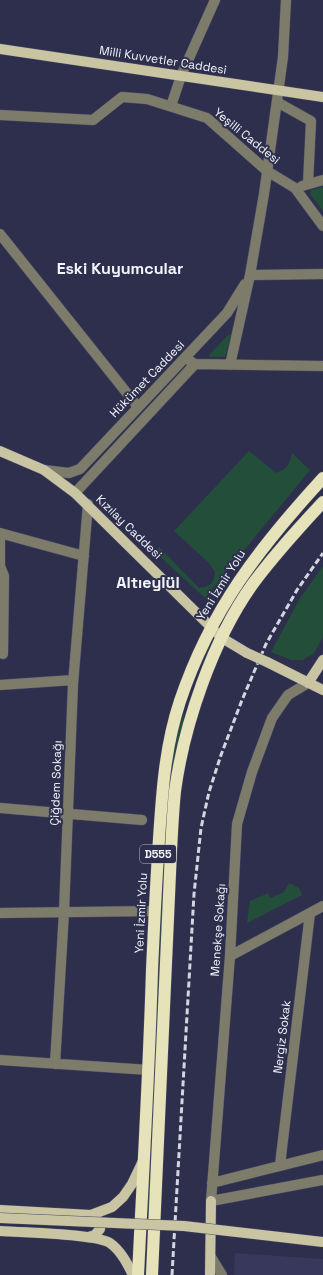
<svg xmlns="http://www.w3.org/2000/svg" width="323" height="1275" font-family="'Space Grotesk',sans-serif">
<style>
.built{fill:#37385b}
.green{fill:#234e3a}
.lines{fill:none;stroke-linecap:round;stroke-linejoin:round}
.minor-casing{stroke:#4a4b66;stroke-width:11}
.major-casing{stroke:#4a4b66;stroke-width:11}
.highway-casing{stroke:#4a4b66;stroke-width:13}
.minor{stroke:#7d7c6b;stroke-width:10}
.major{stroke:#c9c5a3;stroke-width:10}
.highway{stroke:#e6e2b9;stroke-width:12}
.rail{stroke:#d4d5e0;stroke-width:3;stroke-dasharray:6 3;stroke-linecap:butt}
.major-bridge-casing{stroke:#4a4b66;stroke-width:11;stroke-linecap:butt}
.major-bridge{stroke:#c9c5a3;stroke-width:10}
.labels{text-anchor:middle;dominant-baseline:central;stroke-width:4;stroke-linejoin:round;paint-order:stroke}
.shield{fill:#2e2f4d;stroke:#b8b9c8;stroke-width:1}
.shield-label{font-size:11px;font-weight:bold;fill:#f3f4fc}
.street-label{font-size:12px;fill:#f3f4fc;stroke:#2e2f4d}
.district-label{font-size:16px;font-weight:bold;fill:#f3f4fc;stroke:#2e2f4d}
</style>
<rect width="100%" height="100%" fill="#2e2f4d"/>
<path class="built" d="M 235,1253 L 323,1259 L 323,1275 L 234,1275 Z"/>
<path class="green" d="M 323,187 L 323,211 L 310,194 L 311,190 Z
M 229,334 L 231,335 L 225,357 L 209,357 L 210,354 Z
M 249,451 L 276,473 C 287,469 290,464 292,453 L 310,470 L 205,598 L 154,551 L 159,547 L 199,588 C 210,587 214,583 215,572 L 208,562 L 174,531 Z
M 323,566 L 323,637 L 314,653 L 303,660 L 291,660 L 271,652 L 299,600 Z
M 185,712 L 174,765 L 150,1212 L 148,1213 L 147,1209 L 150,1171 L 165,818 C 167,795 172,728 185,712 Z
M 289,883 L 299,888 L 302,895 L 247,923 L 250,901 L 268,893 L 270,898 L 284,892 Z"/>
<g class="lines">
<g class="minor-casing">
<path id="minor" d="M 277,102 L 311,121 L 308,184
M 171,106 L 181,76 L 215,0
M 0,115 L 93,120 L 122,97 L 147,99 L 207,118 L 267,171 L 295,188 L 323,226
M 302,186 L 323,180
M 0,234 L 138,407
M 250,275 L 323,274
M 190,361 L 195,364 L 323,366
M 230,365 L 250,275 L 264,194 L 283,57 L 286,0
M 44,470 L 69,473 L 80,469 L 227,313 L 245,284
M 75,493 L 195,364
M 0,533 L 0,566 L 4,576 L 3,654
M 0,533 L 84,556
M 308,683 L 288,695 L 272,718 L 252,772 L 237,824 L 230,956 L 211,1201 L 323,1180
M 0,685 L 73,680
M 0,808 L 142,820
M 0,913 L 154,911
M 230,956 L 323,906
M 0,1060 L 149,1070
M 55,1064 L 64,912 L 73,684 L 88,504
M 280,1165 L 310,913
M 212,1183 L 323,1155
M 211,1257 L 222,1275"/>
</g>
<g class="major-casing">
<path id="major" d="M 0,49 L 323,97
M 0,451 L 44,470 L 75,493 L 222,638 L 247,653
M 267,662 L 323,690
M 308,683 L 323,660
M 0,1210 L 91,1215 L 112,1207 L 123,1197 L 132,1184 L 143,1161
M 0,1231 C 20,1232 97,1234 110,1243 C 121,1251 127,1263 133,1275
M 88,1237 L 95,1235 L 100,1229 L 99,1222 L 94,1216
M 210,1275 L 211,1201"/>
</g>
<g class="highway-casing">
<path id="highway" d="M 138,1275 C 143,1173 149,1072 152,970 C 154,926 156,882 159,839 C 162,792 165,746 180,701 C 211,609 259,548 323,478
M 152,1275 L 171,851 C 172,831 173,811 175,791 C 184,724 213,640 252,585 C 274,555 298,529 323,502"/>
</g>
<use href="#minor" class="minor"/>
<use href="#major" class="major"/>
<use href="#highway" class="highway"/>
<path class="rail" d="M 172,1275 L 194,894 L 201,828 L 209,792 L 221,755 L 242,700 L 266,644 L 297,590 L 323,553"/>
<g class="major-bridge-casing">
<path id="major-bridge" d="M 247,653 L 267,662
M 0,1218 L 184,1226 L 323,1242"/>
</g>
<use href="#major-bridge" class="major-bridge"/>
</g>
<g class="labels">
<rect class="shield" x="140" y="845" width="36" height="18" rx="3"/>
<g class="shield-label">
<text x="158" y="854">D555</text>
</g>
<g class="street-label">
<text transform="translate(163 60) rotate(9)">Milli Kuvvetler Caddesi</text>
<text transform="translate(247 136) rotate(39)">Yeşilli Caddesi</text>
<text transform="translate(147 379) rotate(-46)">Hükümet Caddesi</text>
<text transform="translate(129 527) rotate(44)">Kızılay Caddesi</text>
<text transform="translate(221 585) rotate(-58)">Yeni İzmir Yolu</text>
<text transform="translate(56 783) rotate(-88)">Çiğdem Sokağı</text>
<text transform="translate(141 913) rotate(-87)">Yeni İzmir Yolu</text>
<text transform="translate(218 930) rotate(-86)">Menekşe Sokağı</text>
<text transform="translate(282 1037) rotate(-83)">Nergiz Sokak</text>
</g>
<g class="district-label">
<text x="120" y="268">Eski Kuyumcular</text>
<text x="148" y="582">Altıeylül</text>
</g>
</g>
</svg>
